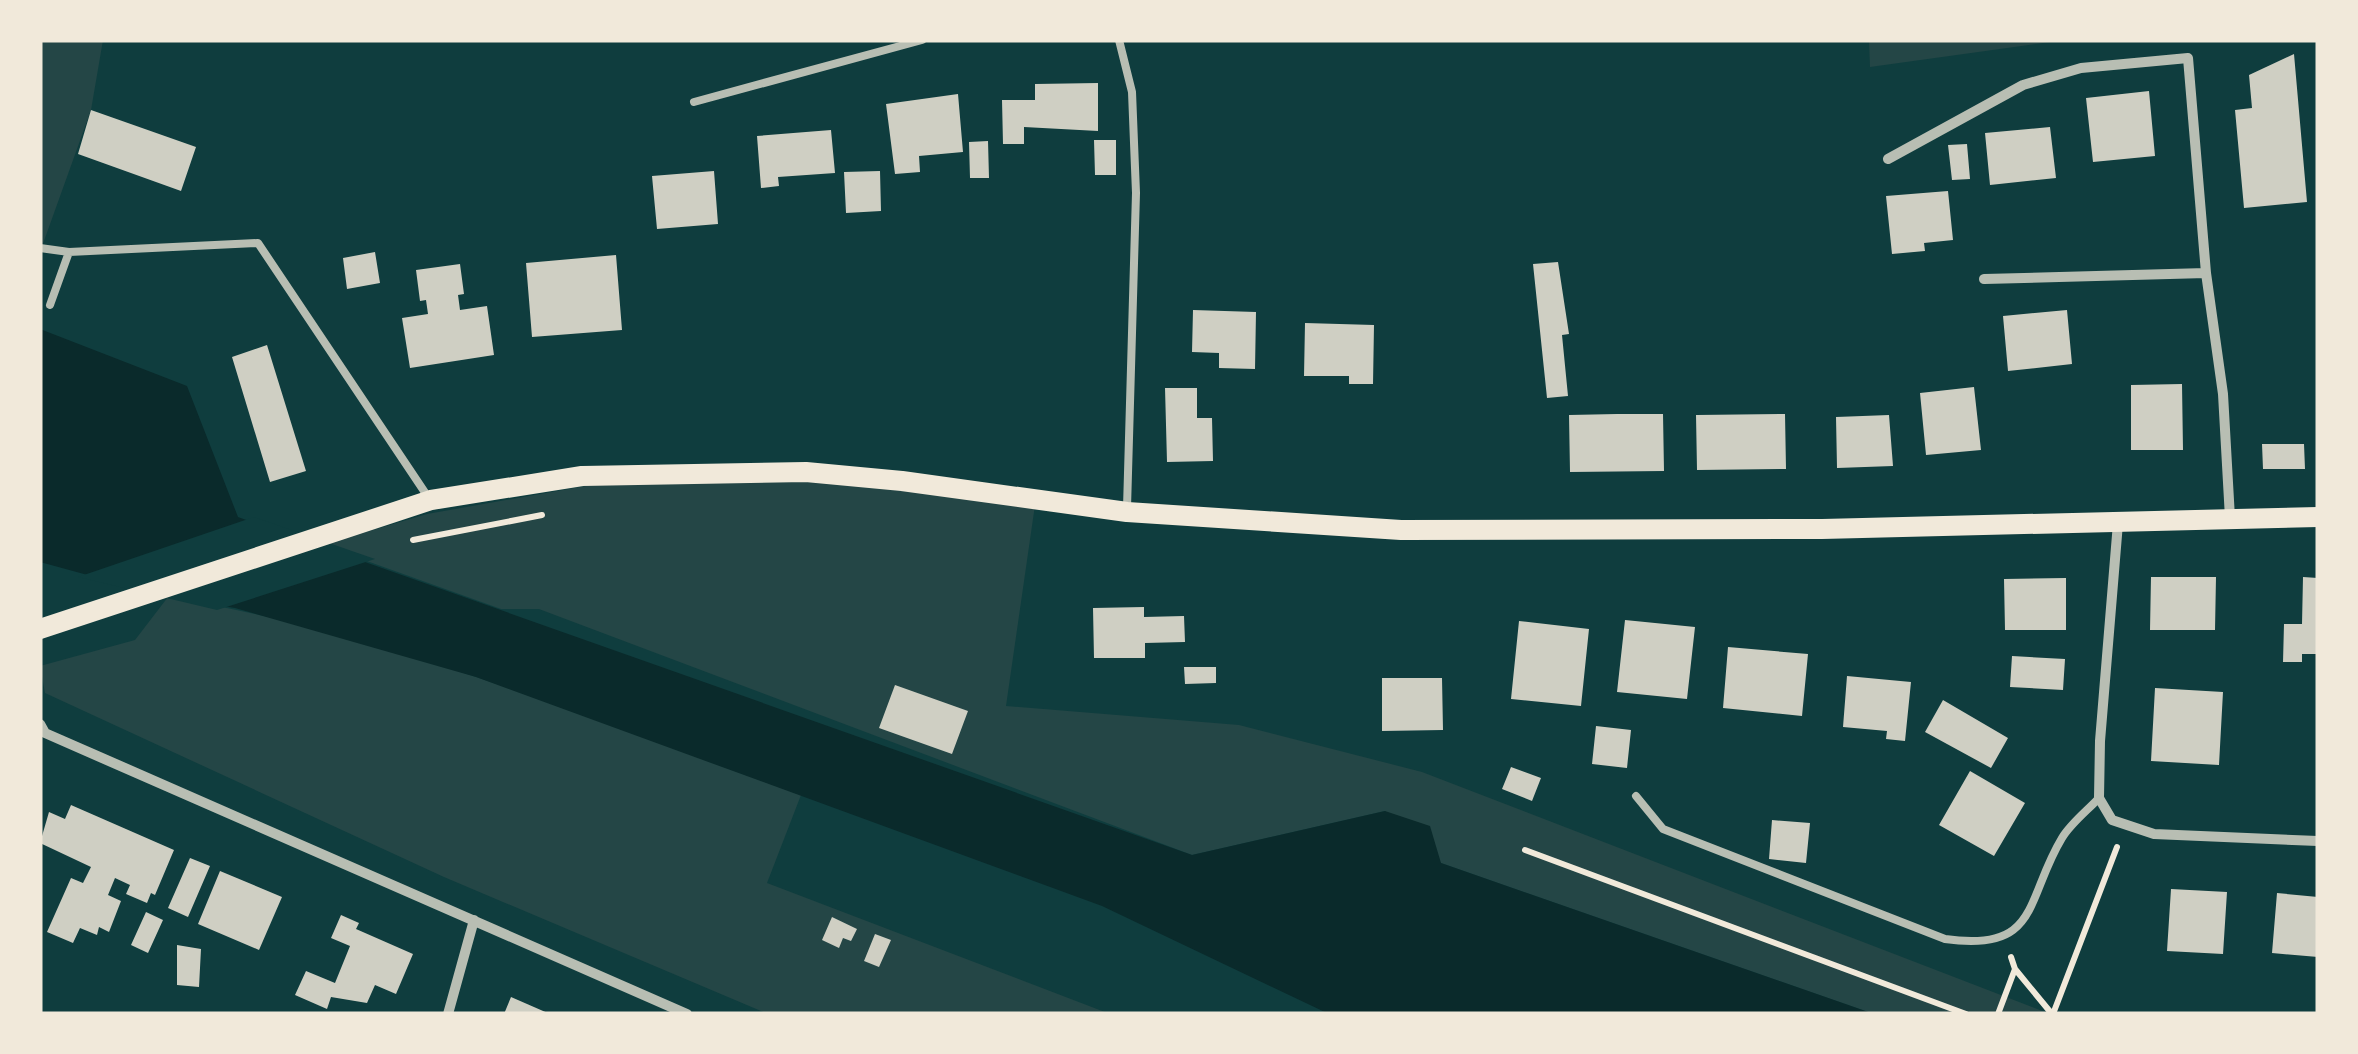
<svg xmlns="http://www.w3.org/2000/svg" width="2358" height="1054" font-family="Quicksand,sans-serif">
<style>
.green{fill:#244646}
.water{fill:#0a2a2b}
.pier{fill:#0f3d3e}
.building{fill:#cfcfc3}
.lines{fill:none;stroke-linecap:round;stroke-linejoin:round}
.path{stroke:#f1e9da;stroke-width:6}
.service{stroke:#b8beb3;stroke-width:8}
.minor{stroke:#b8beb3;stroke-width:10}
.secondary{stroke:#f1e9da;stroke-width:20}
</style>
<rect width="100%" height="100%" fill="#0f3d3e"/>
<path class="green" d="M 40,40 L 103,40 L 91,110 L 40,252 Z
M 1869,40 L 2065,40 L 1870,67 Z
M 829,479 L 1035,505 L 1006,706 L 1239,725 L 1422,772 L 2050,1014 L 1874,1014 L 1441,863 L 1385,811 L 1192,855 L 539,609 L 501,609 L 322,545 L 427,514 L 608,482 Z
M 168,597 C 386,633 595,720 801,795 L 767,883 L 1110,1014 L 768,1014 L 444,877 L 45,693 L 40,666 L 135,640 Z"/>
<path class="water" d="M 40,329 L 187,386 L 238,517 L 1192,855 L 1385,811 L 1430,826 L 1441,863 L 1874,1014 L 1329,1014 L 1102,906 L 476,677 L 235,608 L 168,597 L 40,562 Z"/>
<path class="pier" d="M 254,517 L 375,559 L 217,610 L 78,577 Z"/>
<path class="building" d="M 2294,54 L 2307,202 L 2244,208 L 2235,110 L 2252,108 L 2249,75 Z
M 1098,83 L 1098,131 L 1024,127 L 1024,144 L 1003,144 L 1002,100 L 1035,100 L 1035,84 Z
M 2149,91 L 2155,156 L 2093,162 L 2086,98 Z
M 958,94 L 963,152 L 919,156 L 920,172 L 895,174 L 886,104 Z
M 91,110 L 196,147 L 181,191 L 78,154 Z
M 2050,127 L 2056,178 L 1990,185 L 1985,133 Z
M 831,130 L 835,173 L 778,177 L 779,186 L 761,188 L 757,136 Z
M 1094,140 L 1116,140 L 1116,175 L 1095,175 Z
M 988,141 L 989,178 L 970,178 L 969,142 Z
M 1967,144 L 1970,179 L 1952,180 L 1948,145 Z
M 714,171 L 718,224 L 657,229 L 652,176 Z
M 880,171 L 881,211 L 846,213 L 844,172 Z
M 1948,191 L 1953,240 L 1924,243 L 1925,251 L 1892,254 L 1886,196 Z
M 375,252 L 380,283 L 347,289 L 343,258 Z
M 616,255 L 622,330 L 532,337 L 526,263 Z
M 1558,262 L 1569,334 L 1562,335 L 1568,396 L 1547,398 L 1533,264 Z
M 460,264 L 464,294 L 458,295 L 460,310 L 487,306 L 494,355 L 410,368 L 402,318 L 428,314 L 426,300 L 420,301 L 416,270 Z
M 1193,310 L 1256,312 L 1255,369 L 1219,368 L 1219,353 L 1192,352 Z
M 2067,310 L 2072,364 L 2008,371 L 2003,316 Z
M 1305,323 L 1374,325 L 1373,384 L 1349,384 L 1349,376 L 1304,376 Z
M 267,345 L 306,471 L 270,482 L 232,357 Z
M 2182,384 L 2183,450 L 2131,450 L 2131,385 Z
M 1974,387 L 1981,450 L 1926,455 L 1920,393 Z
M 1165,388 L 1197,388 L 1197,418 L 1212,418 L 1213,461 L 1167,462 Z
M 1617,414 L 1663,414 L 1664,471 L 1570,472 L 1569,415 Z
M 1785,414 L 1786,469 L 1697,470 L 1696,415 Z
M 1889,415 L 1893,466 L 1837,468 L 1836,417 Z
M 2262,444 L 2304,444 L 2305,469 L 2263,469 Z
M 2151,577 L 2216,577 L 2215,630 L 2150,630 Z
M 2303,577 L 2318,578 L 2318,654 L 2302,654 L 2302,662 L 2283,662 L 2284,624 L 2302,624 Z
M 2066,578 L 2066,630 L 2005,630 L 2004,579 Z
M 1144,607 L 1144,617 L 1184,616 L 1185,642 L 1145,643 L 1145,658 L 1094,658 L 1093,608 Z
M 1625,620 L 1695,627 L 1687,699 L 1617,692 Z
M 1519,621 L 1589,629 L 1581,706 L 1511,699 Z
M 1728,647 L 1808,654 L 1802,716 L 1723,708 Z
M 2012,656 L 2065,659 L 2063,690 L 2010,687 Z
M 1184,667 L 1216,667 L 1216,683 L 1185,684 Z
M 1847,676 L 1911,682 L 1905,741 L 1886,739 L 1887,731 L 1843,727 Z
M 1382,678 L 1442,678 L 1443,730 L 1382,731 Z
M 895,685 L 968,711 L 952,754 L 879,728 Z
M 2155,688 L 2223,692 L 2219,765 L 2151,761 Z
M 1943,700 L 2008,738 L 1991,768 L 1925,732 Z
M 1596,726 L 1631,730 L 1627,768 L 1592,764 Z
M 1511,767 L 1541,778 L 1532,801 L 1502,789 Z
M 1970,771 L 2025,803 L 1994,856 L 1939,825 Z
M 71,805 L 174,850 L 155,895 L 151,893 L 147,903 L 126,894 L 130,885 L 115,878 L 108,895 L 121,901 L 109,932 L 99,927 L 97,935 L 80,928 L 73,943 L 47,932 L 71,878 L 83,883 L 91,867 L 40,843 L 49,812 L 65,819 Z
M 1772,820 L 1810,823 L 1806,863 L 1769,859 Z
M 190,858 L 210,866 L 188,917 L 168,908 Z
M 220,871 L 282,897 L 259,950 L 198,924 Z
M 2171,889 L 2227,892 L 2223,954 L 2167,951 Z
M 2277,893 L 2318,897 L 2318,957 L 2272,953 Z
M 146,912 L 163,920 L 148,953 L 131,945 Z
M 341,915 L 359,923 L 356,929 L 413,954 L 396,994 L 375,985 L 367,1003 L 331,997 L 327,1009 L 295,995 L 306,971 L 335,983 L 350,946 L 331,938 Z
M 832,917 L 857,929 L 851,941 L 843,938 L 839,948 L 822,940 Z
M 875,934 L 891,940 L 879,967 L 864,961 Z
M 177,945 L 201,949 L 199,987 L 177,985 Z
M 511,997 L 550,1014 L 504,1014 Z"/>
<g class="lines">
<path class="path" d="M 413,540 L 542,515
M 1525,850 L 1966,1014
M 2011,957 L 2015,969 L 2052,1014
M 1998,1014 L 2015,969
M 2053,1014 L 2117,847"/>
<path class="service" d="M 1119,40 L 1132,92 L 1136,193 L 1127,508
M 694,102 L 922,40
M 40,248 L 69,252 L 258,243 L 428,497
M 50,305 L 69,252
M 1636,796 L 1663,829 L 1945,939 C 2040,953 2025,899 2062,838 C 2071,823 2088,810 2099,798"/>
<path class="minor" d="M 1888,159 L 2023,85 L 2081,68 L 2188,58 L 2206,273
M 1984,279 L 2206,273 L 2223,394 L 2230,518
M 2118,523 L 2100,741 L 2099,798 L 2112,820 L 2154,834 L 2318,841
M 40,724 L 45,733 L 687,1014
M 448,1014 L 474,920"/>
<path class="secondary" d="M 40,629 L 431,500 L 582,476 L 806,472 L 902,481 L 1127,512 L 1401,530 L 1822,529 L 2318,517"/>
</g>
<rect width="2358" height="1054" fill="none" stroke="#f1e9da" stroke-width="85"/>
</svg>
